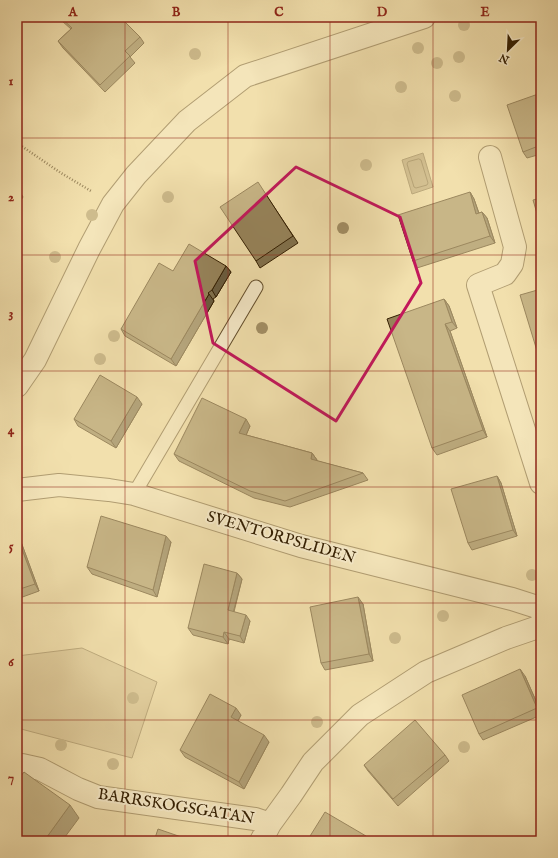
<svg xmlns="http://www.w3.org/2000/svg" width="558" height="858" font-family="'IM FELL English',serif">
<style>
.green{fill:#d2bf90;stroke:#826e48}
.water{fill:#b19e73;stroke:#7f6b45}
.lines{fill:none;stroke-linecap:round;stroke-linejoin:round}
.shore{stroke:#725e3a;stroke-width:1}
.lane-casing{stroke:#634e2c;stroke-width:15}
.street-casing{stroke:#634e2c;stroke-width:24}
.path{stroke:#331e01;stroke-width:2.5;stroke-dasharray:1 2;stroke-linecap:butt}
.lane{stroke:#f7ebca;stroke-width:13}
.street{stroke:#f7ebca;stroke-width:22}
.tree{fill:#a39066}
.wall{fill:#81714d;stroke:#331e01}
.shaded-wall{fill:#695c3f;stroke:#331e01}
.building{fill:#96835a;stroke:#331e01}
.marked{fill:none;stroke:#c2185b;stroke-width:3;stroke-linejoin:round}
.grid{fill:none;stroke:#8f2418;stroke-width:1;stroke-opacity:0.55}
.labels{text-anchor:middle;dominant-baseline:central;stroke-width:4;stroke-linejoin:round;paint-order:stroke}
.street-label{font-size:16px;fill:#331e01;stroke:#f7ebca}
.neatline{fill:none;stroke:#8f2418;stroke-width:1.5}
.grid-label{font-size:13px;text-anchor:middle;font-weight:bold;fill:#8f2418}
</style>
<rect width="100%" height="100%" fill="#f2e0ad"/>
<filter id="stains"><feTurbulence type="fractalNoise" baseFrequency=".005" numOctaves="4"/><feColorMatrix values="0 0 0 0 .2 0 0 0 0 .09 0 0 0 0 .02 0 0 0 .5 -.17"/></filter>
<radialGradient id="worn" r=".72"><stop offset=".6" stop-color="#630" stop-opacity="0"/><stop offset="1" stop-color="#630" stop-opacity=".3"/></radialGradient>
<path class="green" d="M 82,648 L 157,682 L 132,758 L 21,729 L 17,731 L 17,656 Z"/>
<path class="water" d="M 423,153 L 433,187 L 412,194 L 402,160 Z"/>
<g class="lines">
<path class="shore" d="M 419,159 L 421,160 L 428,183 L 427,185 L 416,188 L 414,187 L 407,164 L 408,162 Z"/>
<g class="lane-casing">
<path id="lane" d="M 134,494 L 256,287"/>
</g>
<g class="street-casing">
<path id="street" d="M 490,157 L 515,247 L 512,264 L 505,274 L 478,285 L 541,483
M 17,386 L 35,360 L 89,249 L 113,204 L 136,175 L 187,121 L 245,76 L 424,17
M 17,490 L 59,485 L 109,490 L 134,494 L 301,546 L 512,599 L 537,607 L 541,611
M 17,771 L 22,765 L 40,769 L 78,789 L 98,797 L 255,819 L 270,824
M 261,841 L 270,824 L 291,795 L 313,762 L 360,715 L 426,672 L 506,638 L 541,626"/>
</g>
<path class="path" d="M 17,143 L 61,173 L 91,191"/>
<use href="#lane" class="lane"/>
<use href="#street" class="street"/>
</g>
<g class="tree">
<circle cx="464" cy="25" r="6"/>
<circle cx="418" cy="48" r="6"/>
<circle cx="195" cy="54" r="6"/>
<circle cx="459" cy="57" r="6"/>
<circle cx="437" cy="63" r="6"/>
<circle cx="401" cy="87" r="6"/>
<circle cx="455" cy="96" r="6"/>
<circle cx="366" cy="165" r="6"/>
<circle cx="168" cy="197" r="6"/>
<circle cx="92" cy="215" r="6"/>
<circle cx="343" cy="228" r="6"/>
<circle cx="55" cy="257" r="6"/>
<circle cx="262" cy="328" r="6"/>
<circle cx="114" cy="336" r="6"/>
<circle cx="100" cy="359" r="6"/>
<circle cx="532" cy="575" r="6"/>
<circle cx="443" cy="616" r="6"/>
<circle cx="395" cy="638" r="6"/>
<circle cx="133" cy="698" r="6"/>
<circle cx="317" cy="722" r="6"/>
<circle cx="61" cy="745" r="6"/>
<circle cx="464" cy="747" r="6"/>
<circle cx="113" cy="764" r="6"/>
</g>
<path class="wall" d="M 59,17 L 120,17 L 140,37 L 144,43 L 130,57 L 135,63 L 105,92 L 63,48 L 58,41 L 71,29 L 62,21 Z
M 541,93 L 541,154 L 527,158 L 523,152 Z
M 262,189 L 298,243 L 260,268 L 256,261 Z
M 470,192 L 474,199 L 479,213 L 482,212 L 487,218 L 495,243 L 417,268 L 413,261 Z
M 226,266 L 231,272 L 216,297 L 213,299 L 214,301 L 176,366 L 125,336 L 121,329 L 173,271 Z
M 444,299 L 449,306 L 457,328 L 450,331 L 487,437 L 437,455 L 432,448 Z
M 142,404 L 116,448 L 78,426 L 74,419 Z
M 250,426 L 246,435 L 312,453 L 317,460 L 317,461 L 363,473 L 368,480 L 290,507 L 254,498 L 179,461 L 174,454 Z
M 497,476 L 501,483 L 517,536 L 472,550 L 468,543 Z
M 17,536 L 21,542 L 39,591 L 17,599 Z
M 171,542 L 157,597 L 92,574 L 87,567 Z
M 237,573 L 242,579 L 234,612 L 250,621 L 244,643 L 229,639 L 228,644 L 193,635 L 188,628 Z
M 363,604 L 373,661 L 325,670 L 321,663 Z
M 525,676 L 541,712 L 541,715 L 483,740 L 479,734 Z
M 241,715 L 238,721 L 269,742 L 244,789 L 185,757 L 180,750 Z
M 445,755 L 449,761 L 398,806 L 368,771 L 364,765 Z"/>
<path class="shaded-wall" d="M 19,190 L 23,197 L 17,206 L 17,192 Z
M 470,192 L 474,199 L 481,220 L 476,214 Z
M 482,212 L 487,218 L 495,243 L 490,236 Z
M 226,266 L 231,272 L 216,297 L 212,290 Z
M 209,294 L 214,301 L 176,366 L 171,359 Z
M 444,299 L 449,306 L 457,328 L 452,322 Z
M 445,324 L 450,331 L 487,437 L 483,430 Z
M 137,397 L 142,404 L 116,448 L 111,441 Z
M 246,419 L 250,426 L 244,440 L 239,433 Z
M 312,453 L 317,460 L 315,466 L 311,459 Z
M 497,476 L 501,483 L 517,536 L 513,530 Z
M 17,536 L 21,542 L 39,591 L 35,584 Z
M 166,536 L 171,542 L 157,597 L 153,590 Z
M 237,573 L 242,579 L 232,617 L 228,610 Z
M 358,597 L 363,604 L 373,661 L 369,654 Z
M 246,615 L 250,621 L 244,643 L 240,636 Z
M 224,632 L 229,639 L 228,644 L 223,637 Z
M 520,669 L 525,676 L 541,713 L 537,708 Z
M 236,708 L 241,715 L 236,724 L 231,717 Z
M 264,735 L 269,742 L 244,789 L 239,782 Z
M 70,805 L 79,818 L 62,841 L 44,841 Z
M 366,836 L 370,841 L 363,841 Z"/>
<path class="building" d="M 60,17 L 120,17 L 140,37 L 125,51 L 130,56 L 100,85 L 58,41 L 72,28 Z
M 541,93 L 541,145 L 523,152 L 507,105 Z
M 258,182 L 293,236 L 256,261 L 220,207 Z
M 470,192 L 476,214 L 482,212 L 490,236 L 413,261 L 398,215 Z
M 541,198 L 541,227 L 533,200 Z
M 189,244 L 226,266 L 212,290 L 208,293 L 209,294 L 171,359 L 121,329 L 159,263 L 173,271 Z
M 541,289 L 541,364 L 520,295 Z
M 444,299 L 452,322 L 445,324 L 483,430 L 432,448 L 387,319 Z
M 100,375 L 137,397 L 111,441 L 74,419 Z
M 202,398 L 246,419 L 239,433 L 312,453 L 311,459 L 363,473 L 285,501 L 250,491 L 174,454 Z
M 497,476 L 513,530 L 468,543 L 451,489 Z
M 101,516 L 166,536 L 153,590 L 87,567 Z
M 17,536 L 35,584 L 17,590 Z
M 204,564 L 237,573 L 228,610 L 246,615 L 240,636 L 224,632 L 223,637 L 188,628 Z
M 358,597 L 369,654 L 321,663 L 310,607 Z
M 520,669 L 537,708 L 479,734 L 462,695 Z
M 210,694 L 236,708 L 231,717 L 264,735 L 239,782 L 180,750 Z
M 415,720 L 445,755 L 393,799 L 364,765 Z
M 24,772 L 70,805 L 44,841 L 17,841 L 17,781 Z
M 325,812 L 366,836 L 363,841 L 307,841 Z
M 158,829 L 193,841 L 154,841 Z
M 540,835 L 541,836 L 541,841 L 538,841 Z"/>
<path d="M0 0H558V858H0ZM 296,167 L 400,217 L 421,283 L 336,421 L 213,343 L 195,261 Z" fill="#f2e0ad" fill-opacity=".55" fill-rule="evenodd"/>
<path class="marked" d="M 296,167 L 400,217 L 421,283 L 336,421 L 213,343 L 195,261 Z"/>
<path class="grid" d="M 125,17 L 125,841M 228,17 L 228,841M 330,17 L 330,841M 433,17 L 433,841M 17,138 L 541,138M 17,255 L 541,255M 17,371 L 541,371M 17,487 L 541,487M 17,603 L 541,603M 17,720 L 541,720"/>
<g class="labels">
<g class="street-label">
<text transform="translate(281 538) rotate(16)">SVENTORPSLIDEN</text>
<text transform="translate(176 807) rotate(9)">BARRSKOGSGATAN</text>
</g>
</g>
<rect width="558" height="858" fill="none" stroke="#f2e0ad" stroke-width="44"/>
<g transform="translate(508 50) rotate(204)" stroke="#f7ebca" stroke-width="3" paint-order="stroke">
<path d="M0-3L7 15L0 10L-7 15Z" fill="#331e01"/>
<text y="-6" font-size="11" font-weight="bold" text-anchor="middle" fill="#331e01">N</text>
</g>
<rect x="22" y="22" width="514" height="814" class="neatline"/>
<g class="grid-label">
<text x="73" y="16">A</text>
<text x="176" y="16">B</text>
<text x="279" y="16">C</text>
<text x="382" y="16">D</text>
<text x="485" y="16">E</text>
<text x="11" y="85">1</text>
<text x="11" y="201">2</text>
<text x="11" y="317">3</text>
<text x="11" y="434">4</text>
<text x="11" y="550">5</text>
<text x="11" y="666">6</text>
<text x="11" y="782">7</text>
</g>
<rect width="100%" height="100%" filter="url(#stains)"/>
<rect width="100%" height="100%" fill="url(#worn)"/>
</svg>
